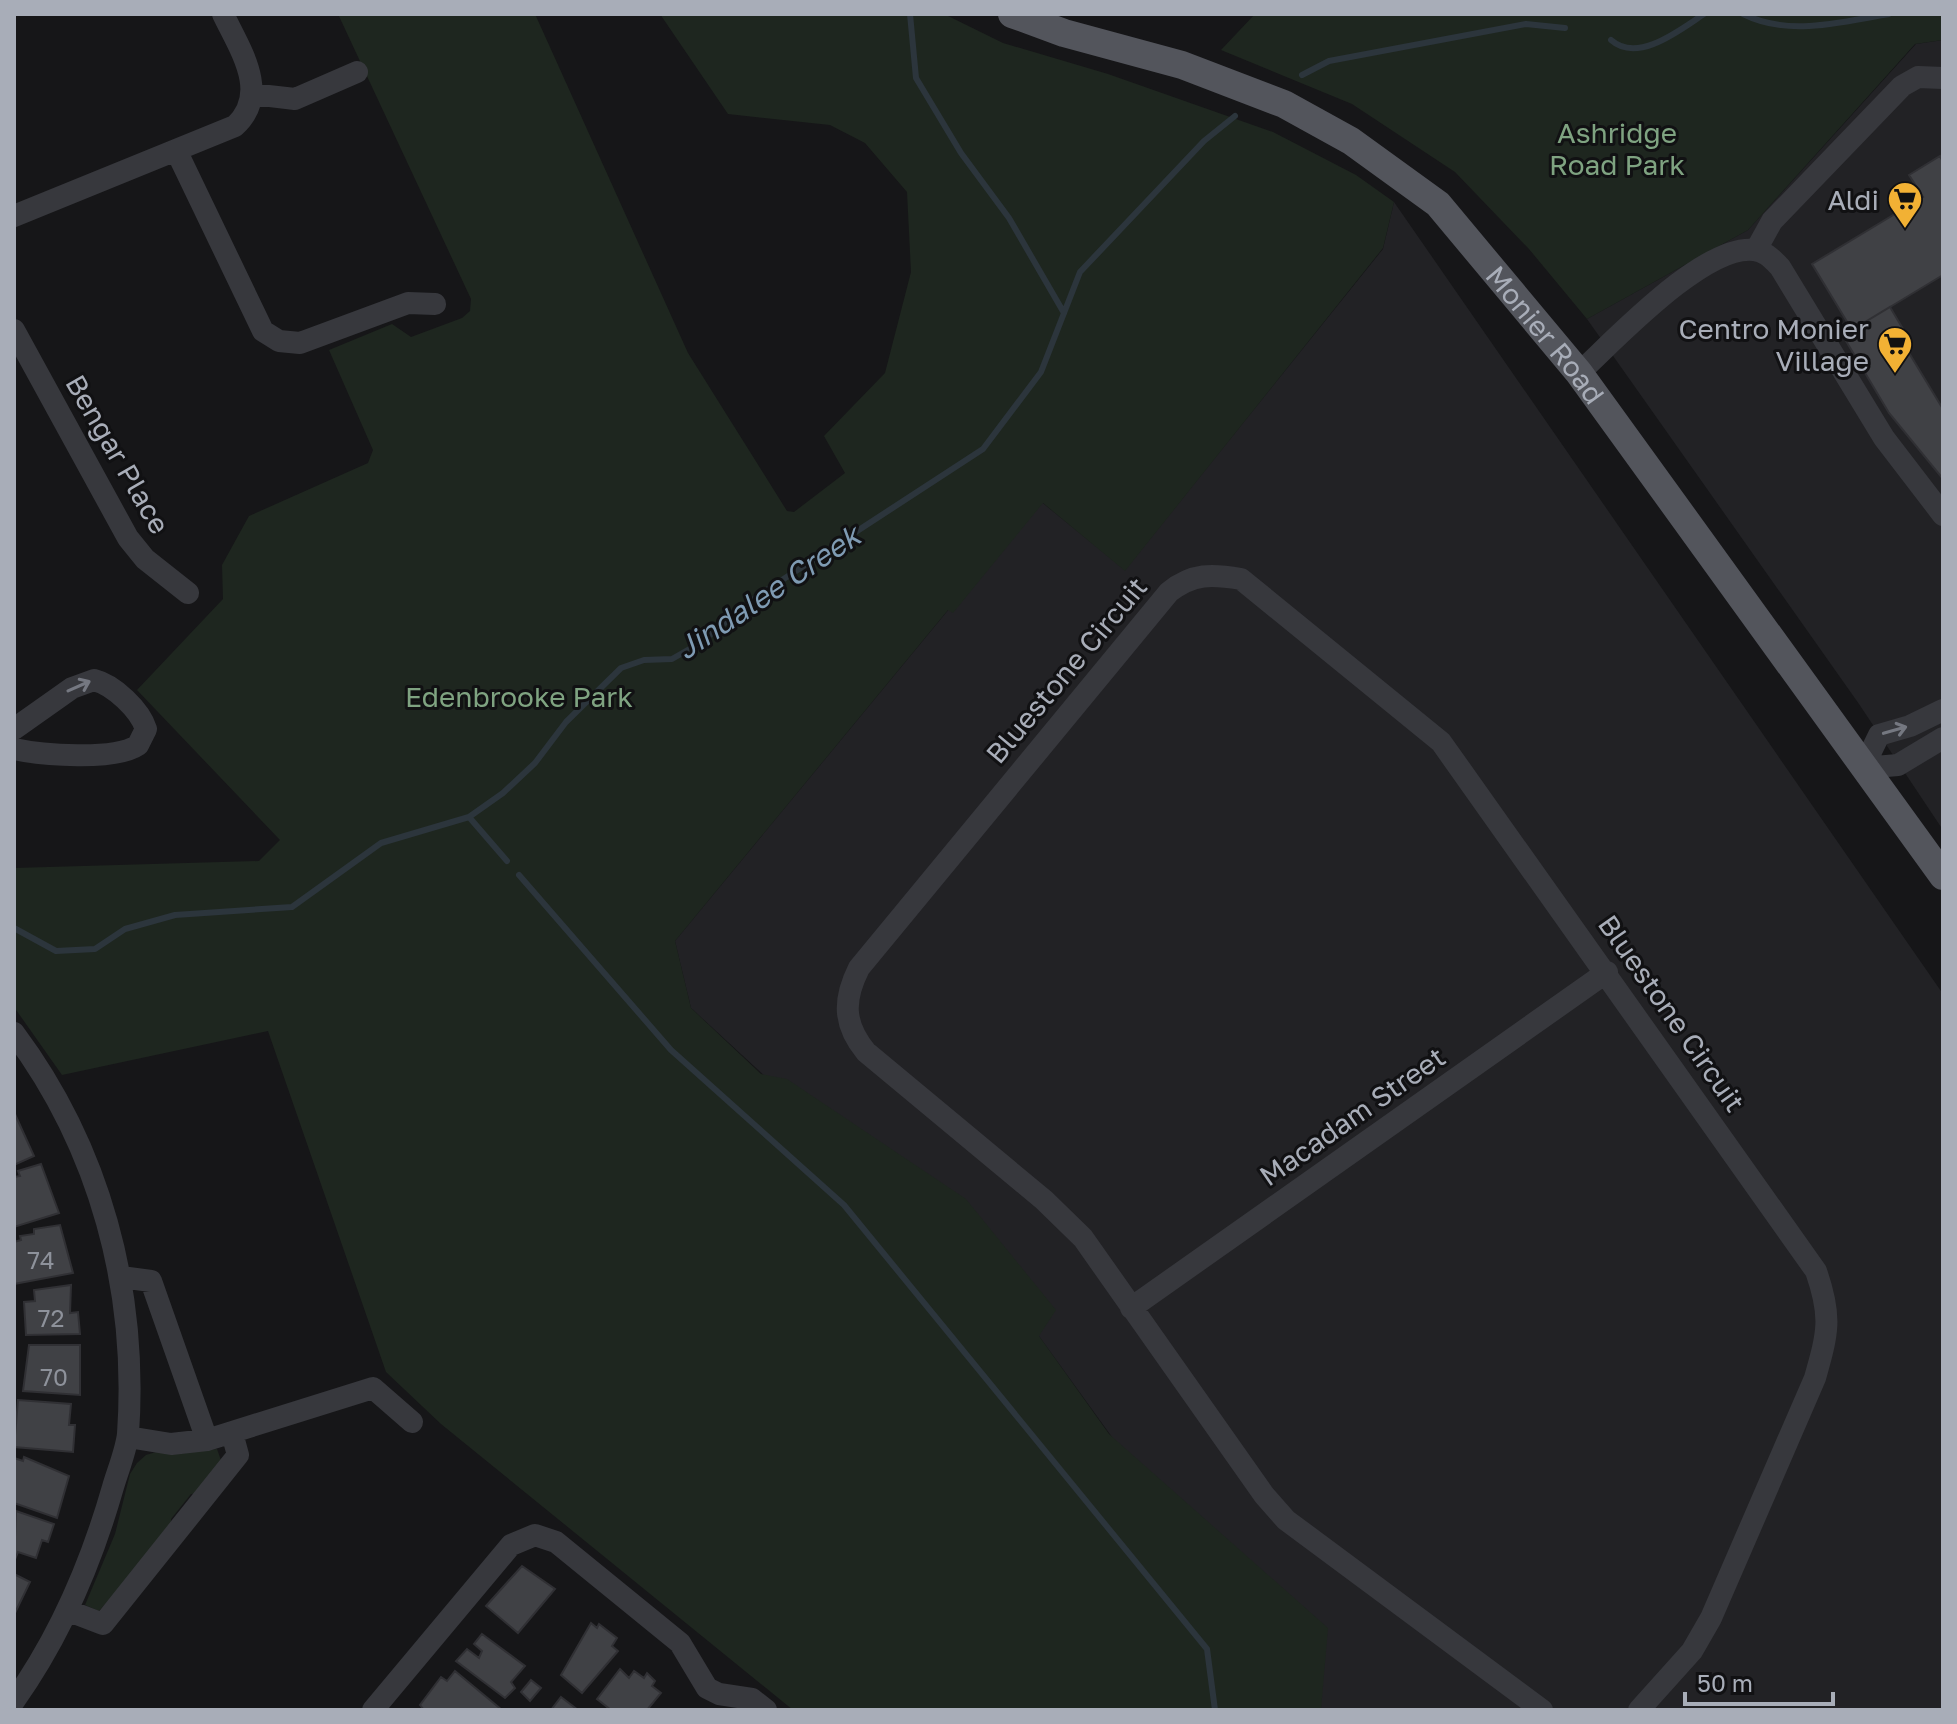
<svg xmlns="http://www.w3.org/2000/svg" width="1957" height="1724" font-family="'Golos Text',sans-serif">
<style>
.built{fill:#222225}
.green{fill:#1e261f}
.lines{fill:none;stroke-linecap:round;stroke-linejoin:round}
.stream{stroke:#2c353c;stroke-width:6}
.building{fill:#404145;stroke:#303034;stroke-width:2}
.minor{stroke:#37383d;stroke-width:22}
.major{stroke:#53555c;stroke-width:28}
.oneway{stroke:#757881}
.labels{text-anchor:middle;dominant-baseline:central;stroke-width:6;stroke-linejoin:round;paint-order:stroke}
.number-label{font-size:24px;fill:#8e929b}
.park-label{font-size:28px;fill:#7fa381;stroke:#111113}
.poi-label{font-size:28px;fill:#a8adb8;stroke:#111113;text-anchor:end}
.street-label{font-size:28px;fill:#a8adb8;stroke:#111113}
.water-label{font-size:30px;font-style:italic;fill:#7f9bb3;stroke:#111113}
</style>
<rect width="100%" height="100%" fill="#161618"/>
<path class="built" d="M 1943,40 L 1943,830 L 1859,704 L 1587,319 L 1748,230 L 1916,44 Z
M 1394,202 L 1943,994 L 1943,1710 L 1291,1710 L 1125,1455 L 1023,1314 L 691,1008 L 675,941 L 1039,500 L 1125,570 L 1383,249 Z"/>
<path class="green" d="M 338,14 L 535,14 L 688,353 L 787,511 L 794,512 L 845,473 L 824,436 L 885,373 L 911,272 L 907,192 L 865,143 L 830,125 L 728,114 L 660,14 L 944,14 L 1003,43 L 1108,74 L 1273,132 L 1356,175 L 1394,202 L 1383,248 L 1125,571 L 1043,503 L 953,613 L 948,610 L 675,941 L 691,1008 L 761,1074 L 787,1079 L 966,1199 L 1056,1310 L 1039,1336 L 1109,1434 L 1328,1628 L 1321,1710 L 793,1710 L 441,1424 L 386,1372 L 268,1031 L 62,1075 L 14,1007 L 14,868 L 259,861 L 280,840 L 137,690 L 223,599 L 222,565 L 249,516 L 368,463 L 373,450 L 329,350 L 392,324 L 411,337 L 462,318 L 470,311 L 471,299 Z
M 1255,14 L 1943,14 L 1943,40 L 1915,44 L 1748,230 L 1587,319 L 1529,249 L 1455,172 L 1352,104 L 1221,50 Z
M 217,1449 L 223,1466 L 201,1493 L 191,1494 L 171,1519 L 172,1528 L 99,1611 L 85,1605 L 115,1534 L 130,1474 L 137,1463 L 146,1455 L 156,1452 L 178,1454 Z"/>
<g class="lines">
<path class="stream" d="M 910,14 L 916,78 L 961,153 L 1009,218 L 1064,313
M 1743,14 C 1789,37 1840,22 1889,14
M 1611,40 C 1638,64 1681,29 1704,14
M 1302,75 L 1329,61 L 1526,24 L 1565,28
M 469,817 L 507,861
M 519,875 L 671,1050 L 844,1205 L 1207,1649 L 1215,1710
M 14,928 L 56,951 L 95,949 L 125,929 L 175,915 L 292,907 L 381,843 L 469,817 L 503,793 L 535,763 L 566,722 L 621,668 L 644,660 L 672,659 L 700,643 L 759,595 L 983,449 L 1041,372 L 1080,272 L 1204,141 L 1235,116"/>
</g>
<path class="building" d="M 1940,156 L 1943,162 L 1943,275 L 1852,330 L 1812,264 L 1923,197 L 1909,175 Z
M 1890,307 L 1906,334 L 1900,338 L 1943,409 L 1943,479 L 1889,413 L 1846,341 L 1852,330 Z
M 14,1112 L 34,1156 L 14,1165 Z
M 41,1164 L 59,1213 L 14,1227 L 14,1177 L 20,1176 L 18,1171 Z
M 60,1225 L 73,1273 L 14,1284 L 14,1242 L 21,1240 L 20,1236 L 34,1234 L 34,1229 Z
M 71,1285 L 70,1313 L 78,1312 L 80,1334 L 26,1335 L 24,1302 L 35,1301 L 34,1290 Z
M 29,1345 L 80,1345 L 80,1395 L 23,1391 Z
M 18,1400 L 71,1404 L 69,1425 L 75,1425 L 73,1452 L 14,1447 Z
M 24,1457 L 69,1476 L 57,1518 L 14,1503 L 14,1458 L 23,1461 Z
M 16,1511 L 54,1524 L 48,1542 L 42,1540 L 36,1558 L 18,1552 L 14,1562 Z
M 522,1566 L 555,1589 L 518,1633 L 486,1606 Z
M 14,1574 L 30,1582 L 14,1615 Z
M 591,1623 L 597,1628 L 599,1624 L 617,1638 L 612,1646 L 618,1651 L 582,1693 L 561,1675 Z
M 482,1634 L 525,1666 L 511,1682 L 515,1688 L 505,1698 L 456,1661 L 467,1649 L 479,1658 L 482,1651 L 474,1644 Z
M 620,1669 L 629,1678 L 634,1671 L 644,1678 L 647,1673 L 655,1681 L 652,1686 L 661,1693 L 647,1710 L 611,1710 L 597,1699 Z
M 455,1671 L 502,1710 L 424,1710 L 420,1705 L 441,1677 L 447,1681 Z
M 531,1680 L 541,1688 L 530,1701 L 521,1692 Z
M 561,1697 L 578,1710 L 551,1710 Z"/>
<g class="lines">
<path class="minor" d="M 252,94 L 295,99 L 357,72
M 176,150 L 263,331 L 279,341 L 300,343 L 408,303 L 435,304
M 14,216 L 235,126 C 271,93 239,48 223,14
M 1756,250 L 1772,221 L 1902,86 L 1918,77 L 1943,78
M 14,330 L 128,538 L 145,559 L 188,593
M 1579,373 C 1615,340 1704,244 1754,250 C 1765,251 1772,259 1780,267 L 1884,438 L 1943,515
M 1943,710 L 1910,726 L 1879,735 L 1863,768 L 1898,765 L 1943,738
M 14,729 L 72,688 L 94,680 C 114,685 140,710 146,729 L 138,745 C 115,761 41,755 14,749
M 14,1033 C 100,1148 138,1290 128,1434 C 126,1451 118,1470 113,1487 C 91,1564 61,1635 14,1701
M 121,1277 L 151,1281 L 207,1440
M 1131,1308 L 1607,972
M 128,1437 L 171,1444 L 207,1440 L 373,1388 L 412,1422
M 69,1611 L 103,1624 L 238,1455 L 232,1433
M 373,1710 L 511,1545 L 535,1535 L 556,1542 L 680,1643 L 707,1688 L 719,1694 L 752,1699 L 766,1710
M 1542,1710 L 1286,1520 L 1264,1495 L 1083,1238 L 1044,1200 L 866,1052 C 843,1024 843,1000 859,968 L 1169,592 C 1193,573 1212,574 1241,579 L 1441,742 L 1816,1271 C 1832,1317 1828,1332 1815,1378 L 1711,1618 L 1692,1651 L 1639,1710"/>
<path class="major" id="s1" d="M 1012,14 L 1064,33 L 1182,65 L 1284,104 L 1351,141 L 1438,204 L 1579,373 L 1943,876"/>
</g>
<defs><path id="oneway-shaft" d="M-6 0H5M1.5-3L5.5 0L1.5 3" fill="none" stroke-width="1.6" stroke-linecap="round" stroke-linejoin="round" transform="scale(2)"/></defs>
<g class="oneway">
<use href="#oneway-shaft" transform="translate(79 686) rotate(-24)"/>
<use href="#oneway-shaft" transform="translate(1895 730) rotate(-16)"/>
</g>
<defs>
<g id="supermarket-pin" transform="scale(1.8)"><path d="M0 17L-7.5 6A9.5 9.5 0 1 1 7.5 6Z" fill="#f2b134" stroke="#111113"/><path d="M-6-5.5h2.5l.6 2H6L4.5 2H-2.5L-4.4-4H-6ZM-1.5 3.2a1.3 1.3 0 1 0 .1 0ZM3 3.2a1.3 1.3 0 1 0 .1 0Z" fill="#111"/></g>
</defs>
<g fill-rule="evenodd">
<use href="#supermarket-pin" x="1905" y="199"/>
<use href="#supermarket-pin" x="1895" y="344"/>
</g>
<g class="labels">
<g class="number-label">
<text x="41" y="1259">74</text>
<text x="51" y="1317">72</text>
<text x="54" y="1376">70</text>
</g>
<g class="park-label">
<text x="1617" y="132">Ashridge<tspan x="1617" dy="32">Road Park</tspan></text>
<text x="519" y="696">Edenbrooke Park</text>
</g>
<g class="poi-label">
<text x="1879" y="199">Aldi</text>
<text x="1869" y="328">Centro Monier<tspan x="1869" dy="32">Village</tspan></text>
</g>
<g class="street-label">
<text stroke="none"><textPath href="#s1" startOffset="640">Monier Road</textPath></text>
<text transform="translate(118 454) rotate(60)">Bengar Place</text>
<text transform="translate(1066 670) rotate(-50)">Bluestone Circuit</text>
<text transform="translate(1672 1013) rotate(55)">Bluestone Circuit</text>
<text transform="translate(1352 1116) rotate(-35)">Macadam Street</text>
</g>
<g class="water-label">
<text transform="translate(768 592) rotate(-34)">Jindalee Creek</text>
</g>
</g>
<rect width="1957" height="1724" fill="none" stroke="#a8adb8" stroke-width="32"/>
<path d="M1685 1692v12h148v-12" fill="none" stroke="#a8adb8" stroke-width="4"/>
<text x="1697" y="1692" font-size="24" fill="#a8adb8" stroke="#111113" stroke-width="6" paint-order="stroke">50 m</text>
</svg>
